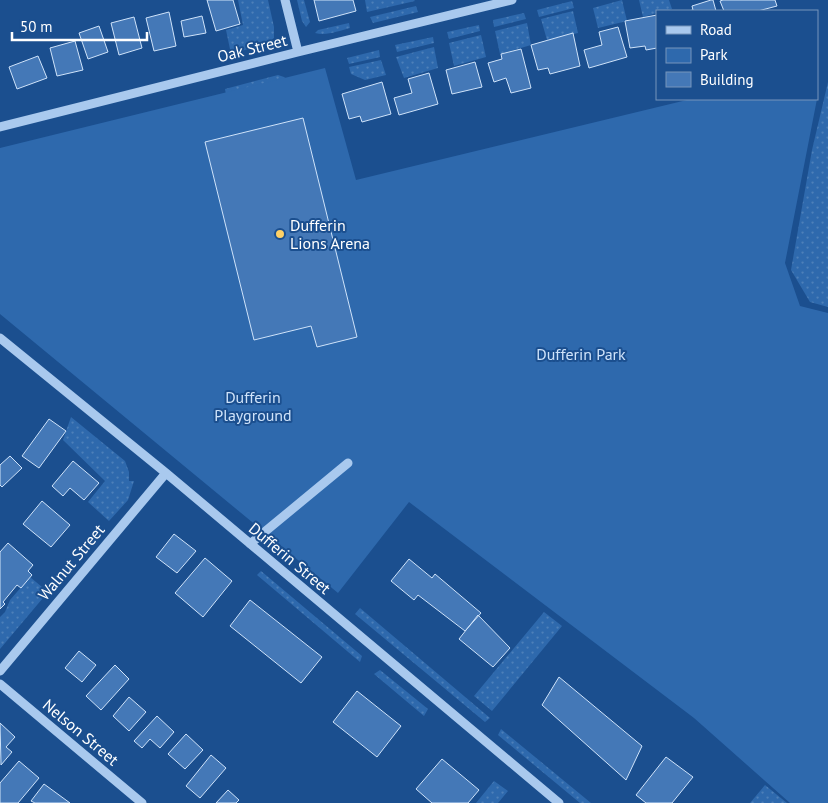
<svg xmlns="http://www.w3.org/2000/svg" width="828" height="803" font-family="'PT Sans',sans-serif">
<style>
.grass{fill:url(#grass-dots)}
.green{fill:#2e69ad}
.building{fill:#4478b7;stroke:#cfe3fa}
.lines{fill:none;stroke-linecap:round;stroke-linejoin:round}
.minor{stroke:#a9c9ee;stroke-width:9}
.poi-dot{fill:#ffd166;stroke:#1b4f8f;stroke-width:2}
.labels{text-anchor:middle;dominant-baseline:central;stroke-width:4;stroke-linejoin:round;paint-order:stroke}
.street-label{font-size:16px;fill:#fff;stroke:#1b4f8f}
.poi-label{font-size:16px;fill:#fff;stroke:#1b4f8f;text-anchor:start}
.park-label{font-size:16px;fill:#cfe3fa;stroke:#1b4f8f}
</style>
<defs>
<pattern id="grass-dots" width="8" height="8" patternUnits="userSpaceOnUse" patternTransform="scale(1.25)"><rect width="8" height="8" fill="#2e69ad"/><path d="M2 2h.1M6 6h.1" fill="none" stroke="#4d80b9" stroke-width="1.8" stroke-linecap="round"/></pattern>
</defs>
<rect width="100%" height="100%" fill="#1b4f8f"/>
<path class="grass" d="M 238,0 L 268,0 L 274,27 L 274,38 L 266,44 L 231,54 L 226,30 L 243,25 Z
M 297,0 L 304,0 L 310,22 L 306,27 L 302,21 Z
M 365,0 L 414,0 L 415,1 L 367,12 Z
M 622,0 L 627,21 L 598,28 L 593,8 Z
M 639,0 L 669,0 L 672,9 L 664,11 L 657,11 L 657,13 L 643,17 Z
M 572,1 L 574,8 L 539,17 L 537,10 Z
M 416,6 L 418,12 L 373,23 L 370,17 Z
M 573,11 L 578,33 L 547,40 L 541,19 Z
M 524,13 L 526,19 L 494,27 L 493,20 Z
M 349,23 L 350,28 C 338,31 327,36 315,33 L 318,30 Z
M 527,23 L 531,45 L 500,54 L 495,31 Z
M 479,25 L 480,31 L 449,39 L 447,32 Z
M 481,35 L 486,57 L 454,66 L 449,43 Z
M 433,37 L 434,43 L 397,52 L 395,45 Z
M 434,47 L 438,68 L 404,78 L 396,57 Z
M 379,50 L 380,57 L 349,64 L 347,58 Z
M 381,60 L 386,75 L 365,80 L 351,74 L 349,67 Z
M 278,75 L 284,77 L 290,81 L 227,101 L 225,89 Z
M 828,82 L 828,307 L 810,302 L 791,270 L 812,150 Z
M 71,417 L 125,461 L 129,472 L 129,481 L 134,481 L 128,500 L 109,521 L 88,502 L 105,481 L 63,440 Z
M 261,571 L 362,656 L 360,662 L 257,575 Z
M 30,577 L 48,592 L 0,649 L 0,617 L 5,612 L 10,600 Z
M 360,608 L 490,718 L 485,722 L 355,614 Z
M 544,612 L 562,626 L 492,711 L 474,696 Z
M 380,670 L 428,709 L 424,716 L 374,674 Z
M 501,729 L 591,803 L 580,803 L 498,735 Z
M 494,781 L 508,791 L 498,803 L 476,803 Z
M 765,785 L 787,803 L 750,803 Z"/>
<path class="green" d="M 325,68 L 356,180 L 691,99 L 817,99 L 785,263 L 800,306 L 828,313 L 828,803 L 790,803 L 694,718 L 409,502 L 338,593 L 0,314 L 0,148 Z"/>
<path class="building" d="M 207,0 L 233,0 L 240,24 L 216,31 Z
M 314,0 L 353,0 L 356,11 L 319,21 Z
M 711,0 L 713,0 L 716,11 L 688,11 L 693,10 L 692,6 Z
M 723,0 L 775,0 L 777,6 L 758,11 L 724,11 L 720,1 Z
M 169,12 L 176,46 L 154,51 L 146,18 Z
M 657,15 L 657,48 L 646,50 L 645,46 L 630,48 L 625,21 Z
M 202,16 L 206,33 L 184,37 L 181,21 Z
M 134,17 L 142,48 L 119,55 L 111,23 Z
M 99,26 L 108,52 L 88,59 L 79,33 Z
M 618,27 L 627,57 L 589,68 L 584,50 L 602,45 L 599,32 Z
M 573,33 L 580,66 L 550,74 L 548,68 L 538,70 L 531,45 Z
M 75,41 L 83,70 L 57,76 L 50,48 Z
M 521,49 L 531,88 L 511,93 L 506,78 L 494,82 L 488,63 L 502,59 L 501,54 Z
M 38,56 L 47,78 L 17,89 L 9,67 Z
M 475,62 L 482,87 L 452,94 L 446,70 Z
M 429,73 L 438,104 L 399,115 L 394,98 L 412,93 L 408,79 Z
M 382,82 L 391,114 L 362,122 L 360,116 L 349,119 L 342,94 Z
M 303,118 L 357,337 L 317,347 L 311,326 L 254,340 L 205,142 Z
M 49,419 L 66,431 L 39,468 L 22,456 Z
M 10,456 L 22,468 L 2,487 L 0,485 L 0,465 Z
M 73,461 L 99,483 L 84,500 L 70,488 L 63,496 L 52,486 Z
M 42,501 L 70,525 L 51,547 L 23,524 Z
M 174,534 L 196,551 L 177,573 L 156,557 Z
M 8,543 L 33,565 L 28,571 L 32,575 L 21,588 L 17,585 L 3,602 L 5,604 L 0,609 L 0,552 Z
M 205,558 L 232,581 L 203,617 L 175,593 Z
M 409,559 L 432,578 L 435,574 L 481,613 L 465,631 L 418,595 L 414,600 L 391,581 Z
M 250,600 L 322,657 L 301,683 L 230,626 Z
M 478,615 L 510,648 L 493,667 L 459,639 Z
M 79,651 L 96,665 L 82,682 L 65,668 Z
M 115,665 L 129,679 L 101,710 L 86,696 Z
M 559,677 L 642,746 L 626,780 L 542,705 Z
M 357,691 L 401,726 L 377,757 L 333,722 Z
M 129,697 L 146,712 L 129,731 L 113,716 Z
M 157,716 L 174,732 L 160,748 L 150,739 L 142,748 L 134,741 Z
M 0,723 L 15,737 L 6,747 L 12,752 L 1,765 Z
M 186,734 L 203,750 L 185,769 L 168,754 Z
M 211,755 L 226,768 L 200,798 L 186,786 Z
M 666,757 L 693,777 L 672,803 L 646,803 L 636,795 Z
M 442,759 L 479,790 L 468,803 L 432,803 L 416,789 Z
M 19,761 L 39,778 L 18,803 L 0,803 L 0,783 Z
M 44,784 L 70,803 L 35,803 L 31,801 Z
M 228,790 L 239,800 L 236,803 L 216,803 Z"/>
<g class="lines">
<path class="minor" d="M 285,0 L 298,52
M 0,127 L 298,52 L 512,0
M 0,338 L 166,473 L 559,803
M 250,544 L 348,463
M 0,671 L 166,473
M 0,684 L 142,803"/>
</g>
<circle class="poi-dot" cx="280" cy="234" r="5"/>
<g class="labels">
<g class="street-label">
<text transform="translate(252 48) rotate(-14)">Oak Street</text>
<text transform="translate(290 558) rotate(40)">Dufferin Street</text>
<text transform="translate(71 562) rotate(-50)">Walnut Street</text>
<text transform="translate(81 732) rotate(40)">Nelson Street</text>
</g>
<g class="poi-label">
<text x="290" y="225">Dufferin<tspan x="290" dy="18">Lions Arena</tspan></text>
</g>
<g class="park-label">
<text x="581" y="354">Dufferin Park</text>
<text x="253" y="397">Dufferin<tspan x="253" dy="18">Playground</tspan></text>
</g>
</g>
<rect x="656" y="10" width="162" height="90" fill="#1b4f8f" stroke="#7695bc"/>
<rect x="666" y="26" width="25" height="8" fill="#a9c9ee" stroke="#7695bc"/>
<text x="700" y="35" font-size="15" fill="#ffffff">Road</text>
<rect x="666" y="48" width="25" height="15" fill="#2e69ad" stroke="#7695bc"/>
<text x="700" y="60" font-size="15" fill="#ffffff">Park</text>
<rect x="666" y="72" width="25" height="15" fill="#4478b7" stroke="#7695bc"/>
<text x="700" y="85" font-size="15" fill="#ffffff">Building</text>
<path d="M12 32v8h135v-8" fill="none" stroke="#ffffff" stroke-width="2.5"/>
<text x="20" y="32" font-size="15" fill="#ffffff" stroke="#1b4f8f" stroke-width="4" paint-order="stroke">50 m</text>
</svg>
